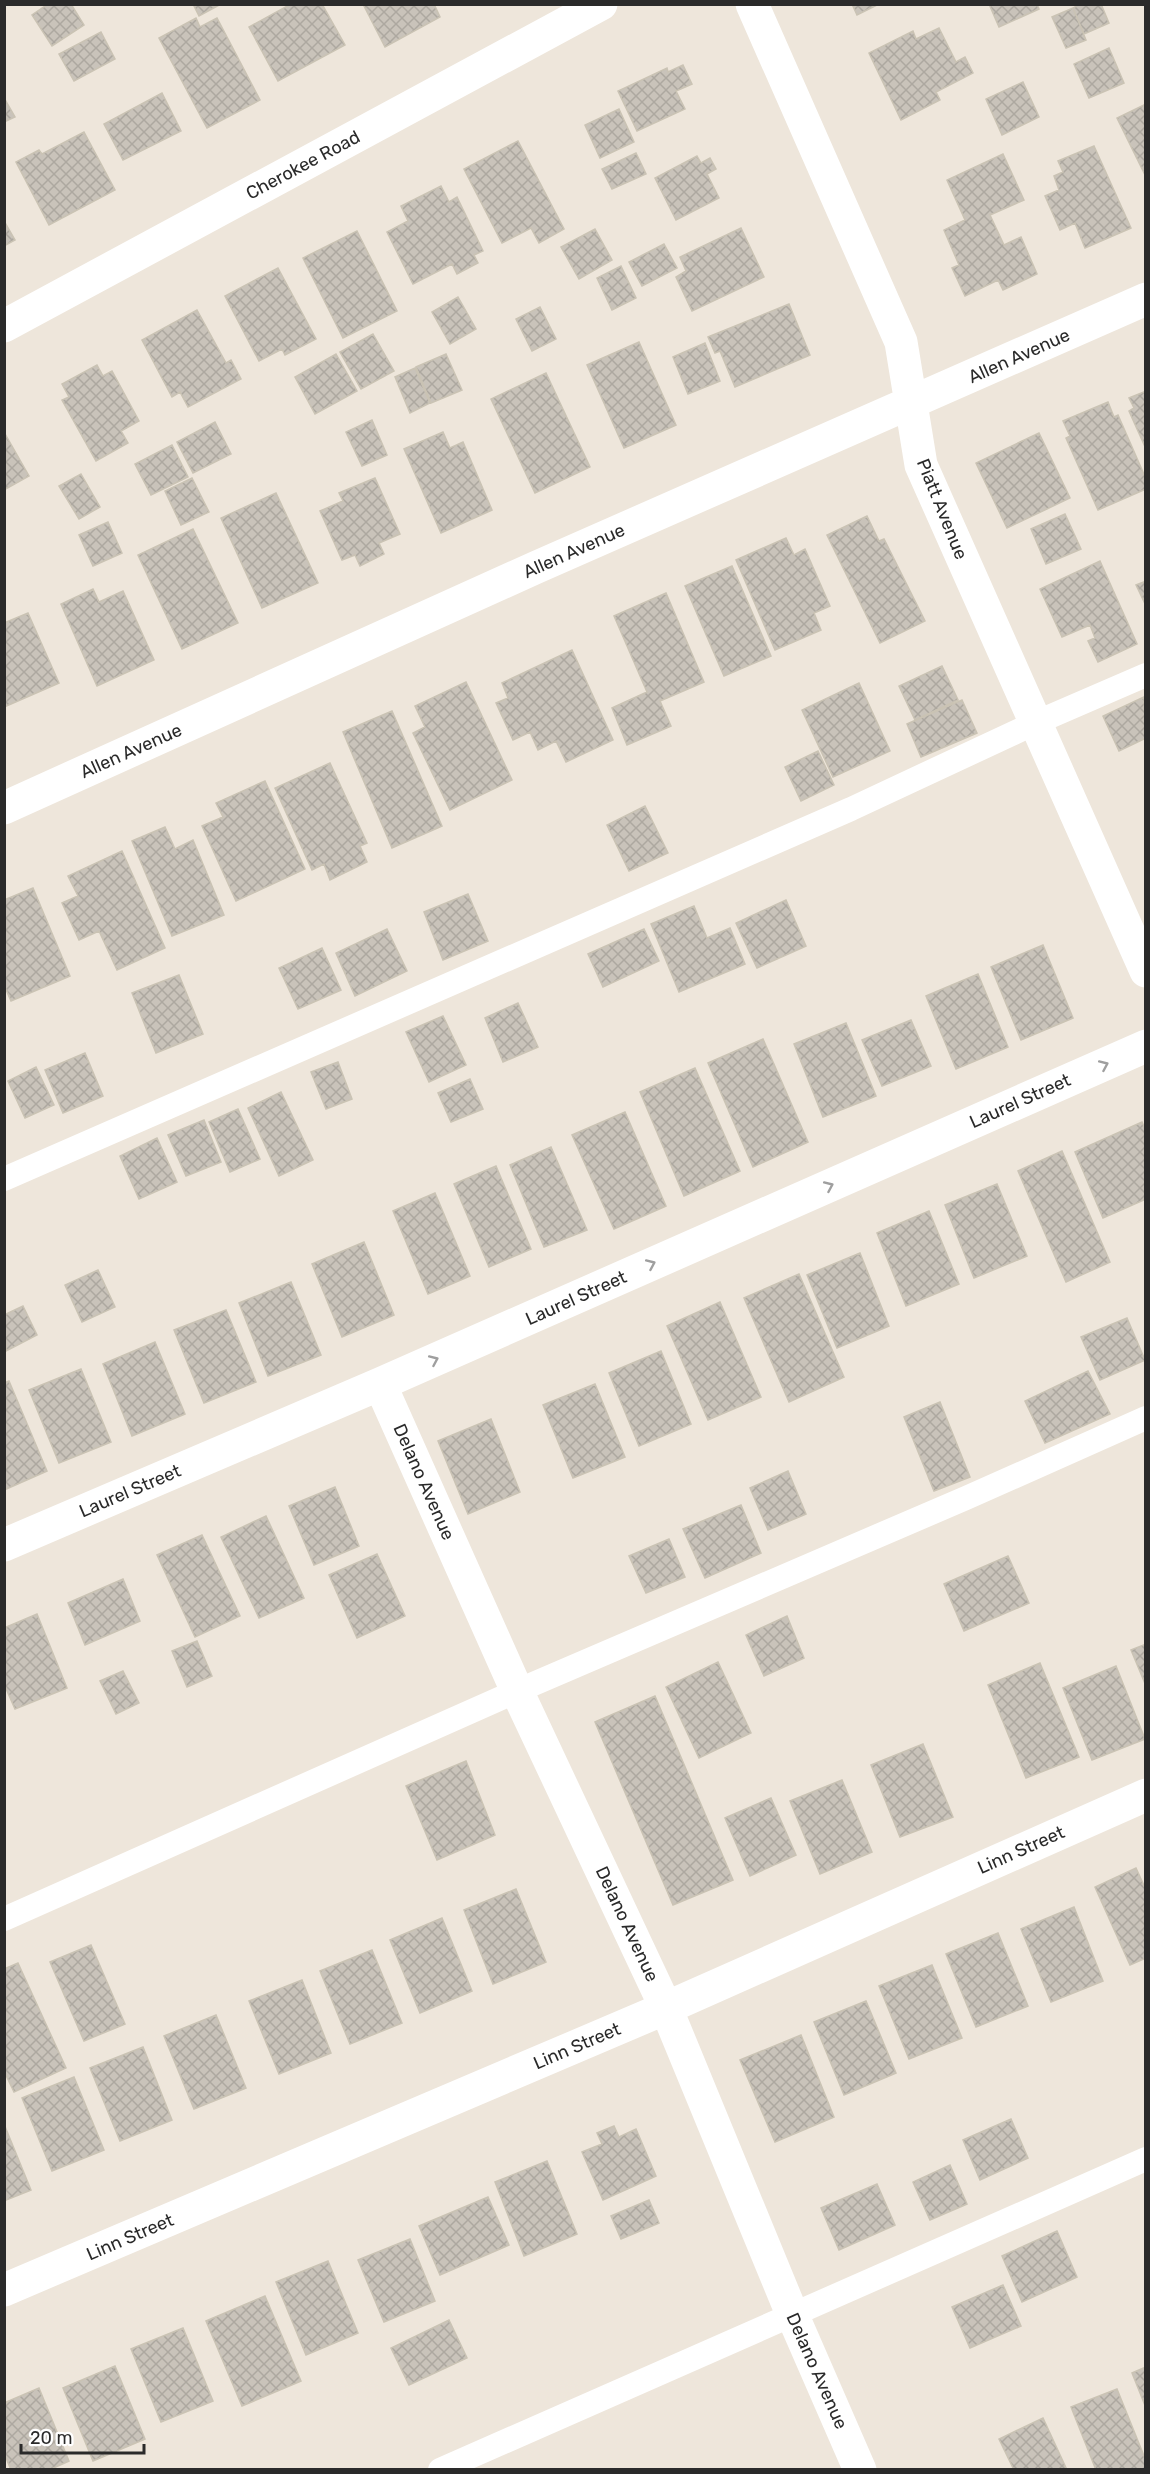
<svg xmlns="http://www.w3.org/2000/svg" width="1150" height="2474" font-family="Rubik,sans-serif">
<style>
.building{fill:url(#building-cross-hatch);stroke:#cac3b4;stroke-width:1.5}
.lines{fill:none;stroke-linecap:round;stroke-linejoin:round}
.service{stroke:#fff;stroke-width:24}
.minor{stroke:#fff;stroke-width:33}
.oneway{stroke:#9f9f9f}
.labels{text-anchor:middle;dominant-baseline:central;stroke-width:4.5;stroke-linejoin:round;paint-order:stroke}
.street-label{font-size:18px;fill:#2a2a2a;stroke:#fff}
</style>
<defs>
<pattern id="building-cross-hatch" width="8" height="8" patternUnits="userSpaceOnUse" patternTransform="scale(1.5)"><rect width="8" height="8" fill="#c9c3ba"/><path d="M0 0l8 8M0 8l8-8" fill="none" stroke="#ada8a0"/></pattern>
</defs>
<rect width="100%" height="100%" fill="#eee6db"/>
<path class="building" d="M 48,4 L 71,4 L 84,25 L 52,46 L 32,15 Z
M 193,4 L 221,4 L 199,16 Z
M 291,4 L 322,4 L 345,45 L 278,81 L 249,27 Z
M 363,4 L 434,4 L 440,17 L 385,47 Z
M 852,4 L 879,4 L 857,15 Z
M 989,4 L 1037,4 L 1039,9 L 999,27 Z
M 1080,4 L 1101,4 L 1109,23 L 1084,34 L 1073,8 Z
M 1073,8 L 1086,40 L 1066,48 L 1052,17 Z
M 196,18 L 200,27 L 217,18 L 260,100 L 207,128 L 159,38 Z
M 939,28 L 956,62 L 965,57 L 973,73 L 936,92 L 940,100 L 901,120 L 869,53 L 913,31 L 916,39 Z
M 101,32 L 115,59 L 74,81 L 59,54 Z
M 1109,48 L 1124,83 L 1089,98 L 1074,64 Z
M 683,65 L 692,84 L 676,91 L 685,109 L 637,131 L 618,91 L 667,68 L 668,72 Z
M 1023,82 L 1039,117 L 1002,135 L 986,99 Z
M 162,93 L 181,131 L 123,160 L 104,124 Z
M 4,98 L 15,117 L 4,122 Z
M 1146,104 L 1146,177 L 1117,118 Z
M 619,109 L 634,142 L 600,158 L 585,125 Z
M 84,132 L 115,190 L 49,225 L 16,162 L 39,150 L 42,154 Z
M 518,141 L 564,229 L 539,243 L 531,228 L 502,243 L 464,169 Z
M 1094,146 L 1131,228 L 1085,248 L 1075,223 L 1060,230 L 1045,196 L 1059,190 L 1054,176 L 1063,172 L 1058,161 Z
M 636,153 L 646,174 L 612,189 L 602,169 Z
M 1003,154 L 1024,200 L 990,215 L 1004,245 L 1021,237 L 1037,274 L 1003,290 L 998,280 L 965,296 L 952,268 L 959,265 L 944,230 L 965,220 L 947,180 Z
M 697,156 L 701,163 L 710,158 L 716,169 L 707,174 L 719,198 L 676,220 L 655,178 Z
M 441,186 L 449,202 L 457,197 L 483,251 L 474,255 L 478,263 L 457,274 L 452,264 L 413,284 L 387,232 L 408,221 L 401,206 Z
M 4,221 L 15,240 L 4,246 Z
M 741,228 L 764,277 L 692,311 L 676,277 L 686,271 L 680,257 Z
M 595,229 L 612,260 L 579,279 L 561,247 Z
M 357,231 L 397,311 L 343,338 L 303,258 Z
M 664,244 L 677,268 L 642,286 L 629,262 Z
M 621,266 L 636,298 L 612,310 L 597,278 Z
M 278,268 L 316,339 L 285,355 L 282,349 L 259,361 L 225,296 Z
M 458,297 L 476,329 L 450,344 L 432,312 Z
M 789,304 L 810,355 L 735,387 L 720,351 L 715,353 L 708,337 Z
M 540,307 L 556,339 L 532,351 L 516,319 Z
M 197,310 L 226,363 L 231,360 L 241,379 L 188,407 L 180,392 L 172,397 L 142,340 Z
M 373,334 L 394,371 L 361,389 L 340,352 Z
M 639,342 L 676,425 L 624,448 L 587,365 Z
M 705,343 L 720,381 L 688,394 L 673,357 Z
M 336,354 L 357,391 L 315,414 L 295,377 Z
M 446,354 L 462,390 L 431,403 L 416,367 Z
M 97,365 L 103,376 L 112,371 L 139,421 L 121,431 L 128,443 L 96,461 L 62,400 L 69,397 L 62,384 Z
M 415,368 L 430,403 L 410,413 L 395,377 Z
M 546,373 L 590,467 L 535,493 L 491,399 Z
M 1146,391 L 1146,449 L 1129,411 L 1134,408 L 1129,398 Z
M 1108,402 L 1114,417 L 1118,415 L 1146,479 L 1146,489 L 1098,510 L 1066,438 L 1070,436 L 1063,421 Z
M 372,420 L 387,455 L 362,466 L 346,432 Z
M 215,422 L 231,454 L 193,473 L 177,442 Z
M 4,432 L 29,476 L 4,490 Z
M 443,432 L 450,448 L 463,442 L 492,510 L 441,533 L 404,449 Z
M 1039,433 L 1070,498 L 1007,528 L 976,463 Z
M 172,445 L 188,477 L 151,495 L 135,464 Z
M 81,474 L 100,507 L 79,519 L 59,486 Z
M 192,478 L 209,512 L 181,525 L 165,491 Z
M 375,478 L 400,534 L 379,543 L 384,554 L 360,566 L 355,555 L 342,560 L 320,511 L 343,501 L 339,493 Z
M 276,493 L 318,583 L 262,608 L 221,518 Z
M 1065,514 L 1081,549 L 1046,564 L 1031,529 Z
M 867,516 L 879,541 L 884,539 L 925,621 L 880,643 L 827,535 Z
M 108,522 L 122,553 L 93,566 L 79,535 Z
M 193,529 L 238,623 L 182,649 L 138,555 Z
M 786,538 L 794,555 L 805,549 L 830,606 L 814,613 L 821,630 L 775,650 L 736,560 Z
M 1100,561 L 1137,644 L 1098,662 L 1088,641 L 1095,638 L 1090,625 L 1062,637 L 1040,589 Z
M 732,566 L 771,656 L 724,676 L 685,586 Z
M 1146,581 L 1146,606 L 1136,585 Z
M 93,589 L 99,602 L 123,591 L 154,660 L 97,686 L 61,604 Z
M 666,593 L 704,682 L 660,701 L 671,726 L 627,745 L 612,708 L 647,692 L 614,616 Z
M 28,613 L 59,683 L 4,707 L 4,623 Z
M 572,650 L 613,740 L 566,762 L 556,741 L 538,750 L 530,732 L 513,740 L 496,703 L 508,698 L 502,683 Z
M 942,666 L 958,700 L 915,720 L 899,686 Z
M 466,682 L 512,780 L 450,810 L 413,733 L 425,727 L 415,706 Z
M 859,683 L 890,751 L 833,777 L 802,710 Z
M 1144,697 L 1146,738 L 1119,751 L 1103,716 Z
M 962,700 L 977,733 L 921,757 L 907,724 Z
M 392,711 L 442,826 L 392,848 L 343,732 Z
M 818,751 L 834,785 L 801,801 L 785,767 Z
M 330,763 L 367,843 L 360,846 L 367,862 L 330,880 L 324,864 L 312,870 L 275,788 Z
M 265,781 L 305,869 L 236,901 L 202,826 L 223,817 L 216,803 Z
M 645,806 L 668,853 L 629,871 L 607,825 Z
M 165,827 L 175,849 L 193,840 L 224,915 L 172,936 L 132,841 Z
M 122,851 L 165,948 L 117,970 L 99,931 L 79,940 L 62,903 L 78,896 L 68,876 Z
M 33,888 L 70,976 L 11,1001 L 4,985 L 4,900 Z
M 468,894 L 488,941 L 443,960 L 424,912 Z
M 786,900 L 806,946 L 757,968 L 736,923 Z
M 694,906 L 707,938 L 730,928 L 745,964 L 679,992 L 651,924 Z
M 387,929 L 407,971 L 355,996 L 336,953 Z
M 644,929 L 659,961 L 603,987 L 588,954 Z
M 1043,945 L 1073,1018 L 1021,1040 L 991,967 Z
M 322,948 L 341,990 L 298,1009 L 279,968 Z
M 978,974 L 1008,1047 L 956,1069 L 926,996 Z
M 179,975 L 203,1034 L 156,1053 L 132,993 Z
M 518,1003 L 538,1047 L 503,1062 L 485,1018 Z
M 443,1016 L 466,1065 L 429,1082 L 406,1032 Z
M 911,1020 L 931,1066 L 882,1086 L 862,1040 Z
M 846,1023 L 876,1096 L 823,1117 L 794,1044 Z
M 763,1039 L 808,1142 L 753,1167 L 708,1063 Z
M 85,1053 L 103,1096 L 63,1113 L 45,1070 Z
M 338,1062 L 352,1099 L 326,1109 L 311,1072 Z
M 36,1067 L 54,1105 L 25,1118 L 8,1081 Z
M 695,1068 L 740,1171 L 684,1196 L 640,1092 Z
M 470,1079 L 483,1109 L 451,1122 L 438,1093 Z
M 281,1092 L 313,1160 L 279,1176 L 248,1108 Z
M 238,1109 L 260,1159 L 230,1172 L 209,1122 Z
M 625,1112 L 666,1206 L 614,1229 L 572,1135 Z
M 204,1120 L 221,1162 L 186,1176 L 168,1135 Z
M 1142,1122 L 1146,1131 L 1146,1199 L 1103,1218 L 1075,1152 Z
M 157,1138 L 177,1182 L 139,1199 L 120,1156 Z
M 551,1147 L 587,1230 L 544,1247 L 510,1165 Z
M 1062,1151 L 1110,1262 L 1066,1282 L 1018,1171 Z
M 496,1166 L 531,1249 L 489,1267 L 454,1184 Z
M 997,1184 L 1027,1256 L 974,1278 L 945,1205 Z
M 435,1193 L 470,1276 L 428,1294 L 393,1211 Z
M 929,1211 L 959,1284 L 906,1306 L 877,1233 Z
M 364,1242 L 394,1315 L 342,1337 L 312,1264 Z
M 860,1253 L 889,1326 L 837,1348 L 807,1275 Z
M 98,1270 L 115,1307 L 82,1322 L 65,1285 Z
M 799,1274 L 844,1377 L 789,1402 L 744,1298 Z
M 291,1282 L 321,1355 L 268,1376 L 239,1303 Z
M 720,1302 L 761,1397 L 708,1420 L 667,1326 Z
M 23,1306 L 37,1335 L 6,1351 L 4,1315 Z
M 226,1310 L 256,1382 L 204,1403 L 174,1330 Z
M 1127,1318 L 1145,1360 L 1100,1380 L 1081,1337 Z
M 155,1342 L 185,1414 L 132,1436 L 103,1364 Z
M 661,1351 L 691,1424 L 639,1446 L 609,1373 Z
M 81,1369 L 111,1442 L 59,1463 L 29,1390 Z
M 1088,1371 L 1110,1414 L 1045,1443 L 1025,1401 Z
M 9,1381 L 47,1471 L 4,1490 L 4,1383 Z
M 595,1384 L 625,1457 L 573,1478 L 543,1405 Z
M 940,1402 L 970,1477 L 934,1491 L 904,1417 Z
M 491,1419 L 520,1492 L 468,1514 L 438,1441 Z
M 788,1471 L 806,1514 L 768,1530 L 750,1488 Z
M 335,1487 L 359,1546 L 314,1565 L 289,1506 Z
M 741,1505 L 761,1553 L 705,1578 L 683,1529 Z
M 266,1516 L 304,1598 L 259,1618 L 221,1537 Z
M 202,1535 L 240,1616 L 195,1637 L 157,1555 Z
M 669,1539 L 685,1577 L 646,1593 L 629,1556 Z
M 377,1554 L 405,1616 L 357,1638 L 329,1575 Z
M 1008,1556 L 1029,1603 L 964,1631 L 944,1584 Z
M 123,1579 L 140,1621 L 85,1645 L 68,1603 Z
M 37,1614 L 67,1688 L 15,1709 L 4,1684 L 4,1628 Z
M 787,1616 L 804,1658 L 764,1676 L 746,1635 Z
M 197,1641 L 212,1676 L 187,1687 L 172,1651 Z
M 1146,1644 L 1146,1686 L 1131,1650 Z
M 718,1662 L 751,1733 L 699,1758 L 666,1687 Z
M 1040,1663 L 1079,1757 L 1026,1778 L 988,1685 Z
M 1116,1666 L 1145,1739 L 1092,1760 L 1063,1688 Z
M 123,1671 L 139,1703 L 116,1714 L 100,1681 Z
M 655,1696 L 733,1880 L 673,1905 L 595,1722 Z
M 923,1744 L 953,1817 L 900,1837 L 871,1765 Z
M 466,1761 L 495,1835 L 437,1860 L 406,1786 Z
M 842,1780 L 872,1852 L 820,1874 L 790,1801 Z
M 771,1798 L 796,1855 L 750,1876 L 725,1818 Z
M 1136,1868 L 1146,1890 L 1146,1958 L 1130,1965 L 1095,1887 Z
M 516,1889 L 546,1962 L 493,1984 L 464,1910 Z
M 1074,1907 L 1103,1981 L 1051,2002 L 1021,1929 Z
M 442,1918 L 472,1991 L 420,2013 L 390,1940 Z
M 998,1933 L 1028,2006 L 976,2027 L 946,1954 Z
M 91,1945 L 125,2024 L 84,2041 L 50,1962 Z
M 372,1950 L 402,2023 L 350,2044 L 320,1971 Z
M 18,1963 L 66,2068 L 14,2092 L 4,2071 L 4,1969 Z
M 932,1965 L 962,2038 L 909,2059 L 879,1986 Z
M 302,1980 L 331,2053 L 279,2074 L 249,2001 Z
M 866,2001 L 896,2073 L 844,2095 L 814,2022 Z
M 216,2015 L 246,2088 L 194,2109 L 164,2036 Z
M 801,2035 L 834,2117 L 775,2142 L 740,2060 Z
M 143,2047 L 172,2120 L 120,2141 L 90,2068 Z
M 74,2077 L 104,2150 L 52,2171 L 22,2098 Z
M 1011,2119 L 1028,2158 L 980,2180 L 963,2140 Z
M 4,2124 L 31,2190 L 4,2201 Z
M 614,2126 L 619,2137 L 636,2129 L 656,2176 L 603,2200 L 582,2152 L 602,2144 L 597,2133 Z
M 547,2161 L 577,2234 L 524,2256 L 495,2182 Z
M 950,2165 L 967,2204 L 930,2220 L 913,2182 Z
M 877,2184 L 895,2225 L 839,2250 L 821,2208 Z
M 488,2197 L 509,2245 L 440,2275 L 419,2226 Z
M 649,2200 L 659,2223 L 621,2239 L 611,2216 Z
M 1057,2231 L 1077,2277 L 1022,2302 L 1002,2256 Z
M 410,2239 L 435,2301 L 384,2322 L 358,2260 Z
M 328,2261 L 358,2333 L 306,2355 L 276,2282 Z
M 1003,2285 L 1021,2326 L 970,2348 L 952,2307 Z
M 265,2296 L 301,2381 L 242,2406 L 206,2321 Z
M 449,2320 L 467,2358 L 409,2385 L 391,2348 Z
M 183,2328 L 213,2401 L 161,2422 L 131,2349 Z
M 115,2366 L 145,2439 L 93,2461 L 63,2388 Z
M 1146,2367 L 1146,2408 L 1132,2373 Z
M 39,2388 L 69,2461 L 49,2470 L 11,2470 L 4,2453 L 4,2403 Z
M 1117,2389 L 1146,2461 L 1146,2470 L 1096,2470 L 1071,2407 Z
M 1043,2418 L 1067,2470 L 1014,2470 L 999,2439 Z"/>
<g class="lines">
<path class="service" d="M 4,1179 L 851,809 L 1035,723 L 1146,675
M 4,1919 L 517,1691 L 966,1498 L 1146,1418
M 440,2470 L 1146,2159"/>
<path class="minor" d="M 752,4 L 901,342 L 921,465 L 1146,971
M 4,326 L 601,4
M 4,808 L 537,567 L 1146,299
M 380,1384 L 517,1691 L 666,2008 L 792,2314 L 860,2470
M 4,1545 L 380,1384 L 1146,1046
M 4,2290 L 666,2008 L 1146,1795"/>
</g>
<defs><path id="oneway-chevron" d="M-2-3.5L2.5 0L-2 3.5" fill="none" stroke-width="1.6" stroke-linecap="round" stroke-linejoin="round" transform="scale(1.5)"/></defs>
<g class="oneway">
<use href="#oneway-chevron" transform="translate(1104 1065) rotate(-24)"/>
<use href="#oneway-chevron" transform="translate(829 1186) rotate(-24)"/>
<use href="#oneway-chevron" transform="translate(651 1264) rotate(-24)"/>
<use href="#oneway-chevron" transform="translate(434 1360) rotate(-24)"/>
</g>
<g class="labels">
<g class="street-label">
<text transform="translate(303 165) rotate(-28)">Cherokee Road</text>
<text transform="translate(1019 356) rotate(-24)">Allen Avenue</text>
<text transform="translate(942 509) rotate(68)">Piatt Avenue</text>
<text transform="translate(574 551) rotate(-24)">Allen Avenue</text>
<text transform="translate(131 751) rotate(-24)">Allen Avenue</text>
<text transform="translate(1020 1101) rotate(-24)">Laurel Street</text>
<text transform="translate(576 1298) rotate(-24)">Laurel Street</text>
<text transform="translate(424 1482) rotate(66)">Delano Avenue</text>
<text transform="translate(130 1491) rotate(-23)">Laurel Street</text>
<text transform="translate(1021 1850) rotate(-24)">Linn Street</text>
<text transform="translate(627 1924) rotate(65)">Delano Avenue</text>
<text transform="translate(577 2046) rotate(-23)">Linn Street</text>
<text transform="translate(130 2237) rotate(-23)">Linn Street</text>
<text transform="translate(817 2371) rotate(66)">Delano Avenue</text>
</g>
</g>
<rect width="1150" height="2474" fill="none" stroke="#2a2a2a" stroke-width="12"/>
<path d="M21 2444v9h123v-9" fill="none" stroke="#2a2a2a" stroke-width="3"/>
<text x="30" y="2444" font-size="18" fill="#2a2a2a" stroke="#ffffff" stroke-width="4.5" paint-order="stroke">20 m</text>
</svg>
